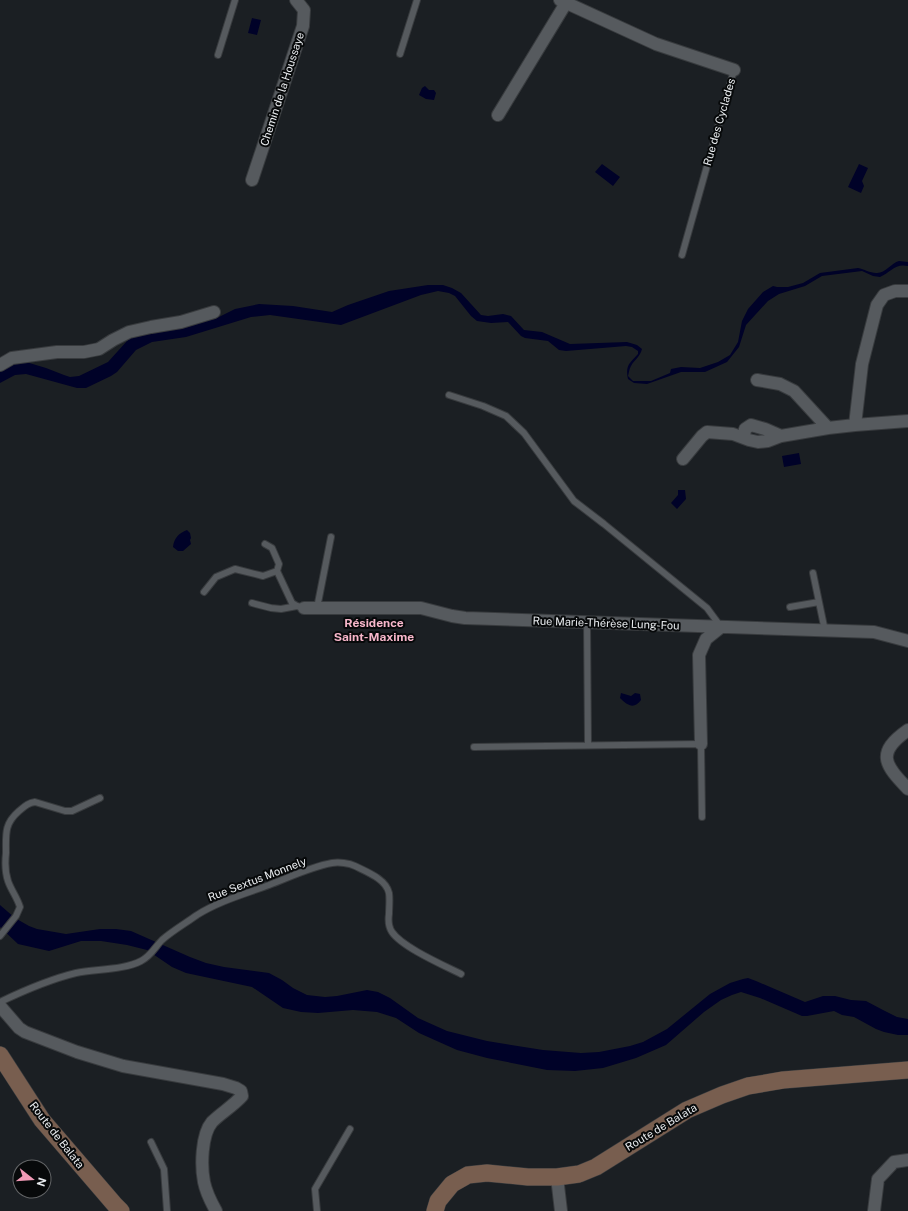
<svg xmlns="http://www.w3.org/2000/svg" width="908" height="1211" font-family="'Public Sans',sans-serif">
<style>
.water{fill:#000228}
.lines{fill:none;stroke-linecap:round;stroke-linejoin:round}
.lane-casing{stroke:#383b3e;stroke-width:8}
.street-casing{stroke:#383b3e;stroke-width:14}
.secondary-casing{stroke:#383b3e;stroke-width:18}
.lane{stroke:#565a5e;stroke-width:6}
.street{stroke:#565a5e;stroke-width:12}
.secondary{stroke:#785e4f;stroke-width:17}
.labels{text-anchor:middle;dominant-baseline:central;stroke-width:4;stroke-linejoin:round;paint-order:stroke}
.street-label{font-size:11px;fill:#eaedf0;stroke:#07090a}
.neighbourhood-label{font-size:12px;font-weight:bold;fill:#f7b6ca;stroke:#07090a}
</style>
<rect width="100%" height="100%" fill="#1b1f23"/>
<path class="water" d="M 252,18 L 261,20 L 257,35 L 248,33 Z
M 425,86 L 429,90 L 434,90 L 436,93 L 434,100 L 426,99 L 419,95 L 422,88 Z
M 602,164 L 620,177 L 613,186 L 595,172 Z
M 859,164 L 868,168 L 862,181 L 864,186 L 861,193 L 848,187 Z
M 899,261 L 908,262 L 908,266 C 895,263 891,272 880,277 L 873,276 L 862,271 L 822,276 L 805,286 L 779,294 L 768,301 L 746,325 L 739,347 L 727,362 L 705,372 L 681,372 L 647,384 L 634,383 L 628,379 C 625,365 630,363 638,354 L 638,351 L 632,347 L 626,346 L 566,351 L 559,350 L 548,341 L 525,338 L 521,336 L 508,322 L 491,323 L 477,321 L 471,316 L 455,296 L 449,293 L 438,291 L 421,295 L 341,325 L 270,315 L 251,317 L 186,337 L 152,342 L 136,350 L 117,372 L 111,376 L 86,388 L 77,388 L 26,374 L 15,375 L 0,383 L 0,369 L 12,363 L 26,362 L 46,368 L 64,375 L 70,377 L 79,376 L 108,362 L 127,341 L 135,334 L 194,323 L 215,319 L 235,309 L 259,304 L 293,306 L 332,312 L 348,305 L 389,291 L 428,285 L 443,285 L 452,288 L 461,293 L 481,315 L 488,316 L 503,314 L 511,316 L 524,330 L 542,332 L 570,344 L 627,342 L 637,345 L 642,349 C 640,357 635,359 631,366 C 629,369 629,373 628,376 L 633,381 L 651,381 L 670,373 L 671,369 L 681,367 L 700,368 L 718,362 L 730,355 L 738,342 L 742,321 L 748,309 L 763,292 L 773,286 L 777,287 L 788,287 L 803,283 L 820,273 L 858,268 C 864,269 870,273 876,273 C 885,274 891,263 899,261 Z
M 799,453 L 801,464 L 784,467 L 782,456 Z
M 678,490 L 685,490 L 686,499 L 677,509 L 671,503 L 678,495 Z
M 187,530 L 190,533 L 191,538 L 190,540 L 191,544 L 183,551 L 178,551 L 173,547 C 174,538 179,533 187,530 Z
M 621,693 L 631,696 L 635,693 L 640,694 L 641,700 C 634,710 627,705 620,698 Z
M 0,905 L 15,918 L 29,926 L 37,929 L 66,934 L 100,929 L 116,929 L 131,931 L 190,957 L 206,963 L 224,967 L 269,973 L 282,980 L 293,988 L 307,995 L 325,997 L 337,996 L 367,990 L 378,992 L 390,998 L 418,1018 L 447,1031 L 487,1041 L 543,1050 L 581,1053 L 599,1052 L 630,1046 L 643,1042 L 667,1029 L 710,994 L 730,983 L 743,979 L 748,978 L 756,981 L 805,1002 L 823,996 L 835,996 L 851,1000 L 866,1001 L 883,1010 L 897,1017 L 908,1019 L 908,1035 L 898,1035 L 884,1032 L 876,1029 L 854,1017 L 842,1015 L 834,1011 L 807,1016 L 802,1016 L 760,998 L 741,992 L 732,995 L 721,1000 L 704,1012 L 666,1045 L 636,1058 L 603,1068 L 575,1071 L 547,1070 L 487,1058 L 457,1050 L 419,1033 L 396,1018 L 377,1012 L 353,1010 L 318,1013 L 301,1012 L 283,1008 L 252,987 L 186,973 L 172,967 L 147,950 L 127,945 L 101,941 L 81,941 L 49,951 L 18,944 L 0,927 Z"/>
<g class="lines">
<g class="lane-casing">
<path id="lane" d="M 400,54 L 417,0
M 218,55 L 235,0
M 682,255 L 734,70
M 449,395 L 483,406 L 506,416 L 524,433 L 574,501 L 604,524 L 707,608 L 721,627
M 265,544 L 272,548 L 279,564 L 277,571
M 813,573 L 825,631
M 204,592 L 216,577 L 235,569 L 263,576 L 277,571 L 292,603 L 297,606 L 304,608
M 252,603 L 271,608 L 281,609 L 297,606
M 790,607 L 819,602
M 317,608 L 331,537
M 587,622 L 588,745
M 474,747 L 701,744 L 702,817
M 0,936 L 16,916 L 20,907 C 17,897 11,890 8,881 C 5,872 5,862 6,853 C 6,834 4,824 19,811 C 25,806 28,803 35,802 L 65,811 L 72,811 L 100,798
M 0,1002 C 23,991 51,979 76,973 C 95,969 124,970 141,961 C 151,956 155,947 162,940 C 172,931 186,923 197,915 C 219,901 245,894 269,885 C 290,877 310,867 332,863 C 339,862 349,863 355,866 C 367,872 386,879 389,893 C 390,900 389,908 389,914 C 388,921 388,926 392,932 C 402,947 443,965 461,974
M 151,1142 L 164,1169 L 167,1211
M 317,1211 L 315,1189 L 350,1129"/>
</g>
<g class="street-casing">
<path id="street" d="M 560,0 L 656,44 L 734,70
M 498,115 L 566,3
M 252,180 L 303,26 L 304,10 L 296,0
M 0,365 L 12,358 L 57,352 L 84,352 L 99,349 L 113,340 L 129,332 L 151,327 L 181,322 L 214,312
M 757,380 L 780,384 L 794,391 L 828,428
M 855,425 L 862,364 L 877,305 L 884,295 L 895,291 L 908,291
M 744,438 L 745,429 L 751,425 L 765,429 L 781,436
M 683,459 L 702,436 L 707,432 L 733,434 L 749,440 L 758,442 L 768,441 L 781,436 L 828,428 L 855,425 L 908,421
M 304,608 L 421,608 L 452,616 L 465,618 L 874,632 L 908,641
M 908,730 C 875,753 885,765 908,789
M 701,744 L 699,655 L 706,639 L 721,627
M 0,1006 L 19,1028 L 25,1032 L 77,1052 L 123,1066 L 223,1084 L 236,1088 L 241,1091 L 242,1096 C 233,1106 221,1113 212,1122 C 201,1135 201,1167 204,1182 C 206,1192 211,1202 216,1211
M 557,1177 L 561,1211
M 874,1211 L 878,1179 L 894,1162 L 908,1160"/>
</g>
<g class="secondary-casing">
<path id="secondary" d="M 0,1055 L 42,1120 L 115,1205 L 121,1211
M 435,1211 L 438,1201 L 452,1184 L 468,1175 L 487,1173 L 528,1177 L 557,1177 L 579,1174 L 596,1167 L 687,1110 L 722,1095 L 748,1086 L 783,1080 L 908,1070"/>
</g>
<use href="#lane" class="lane"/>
<use href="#street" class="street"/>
<use href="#secondary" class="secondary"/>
</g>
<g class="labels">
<g class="street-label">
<text transform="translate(282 89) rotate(-72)">Chemin de la Houssaye</text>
<text transform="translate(719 122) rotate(-74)">Rue des Cyclades</text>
<text transform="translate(606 623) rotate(2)">Rue Marie-Thérèse Lung-Fou</text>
<text transform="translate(257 879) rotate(-21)">Rue Sextus Monnely</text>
<text transform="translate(661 1127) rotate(-31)">Route de Balata</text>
<text transform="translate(57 1135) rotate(52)">Route de Balata</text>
</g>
<g class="neighbourhood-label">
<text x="374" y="623">Résidence<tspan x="374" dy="14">Saint-Maxime</tspan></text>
</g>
</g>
<g transform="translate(32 1179) rotate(107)"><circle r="19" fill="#07090a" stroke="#626466"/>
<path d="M0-3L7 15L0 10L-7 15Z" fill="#f09ab6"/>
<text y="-6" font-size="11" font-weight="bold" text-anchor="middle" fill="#eaedf0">N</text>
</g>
</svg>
